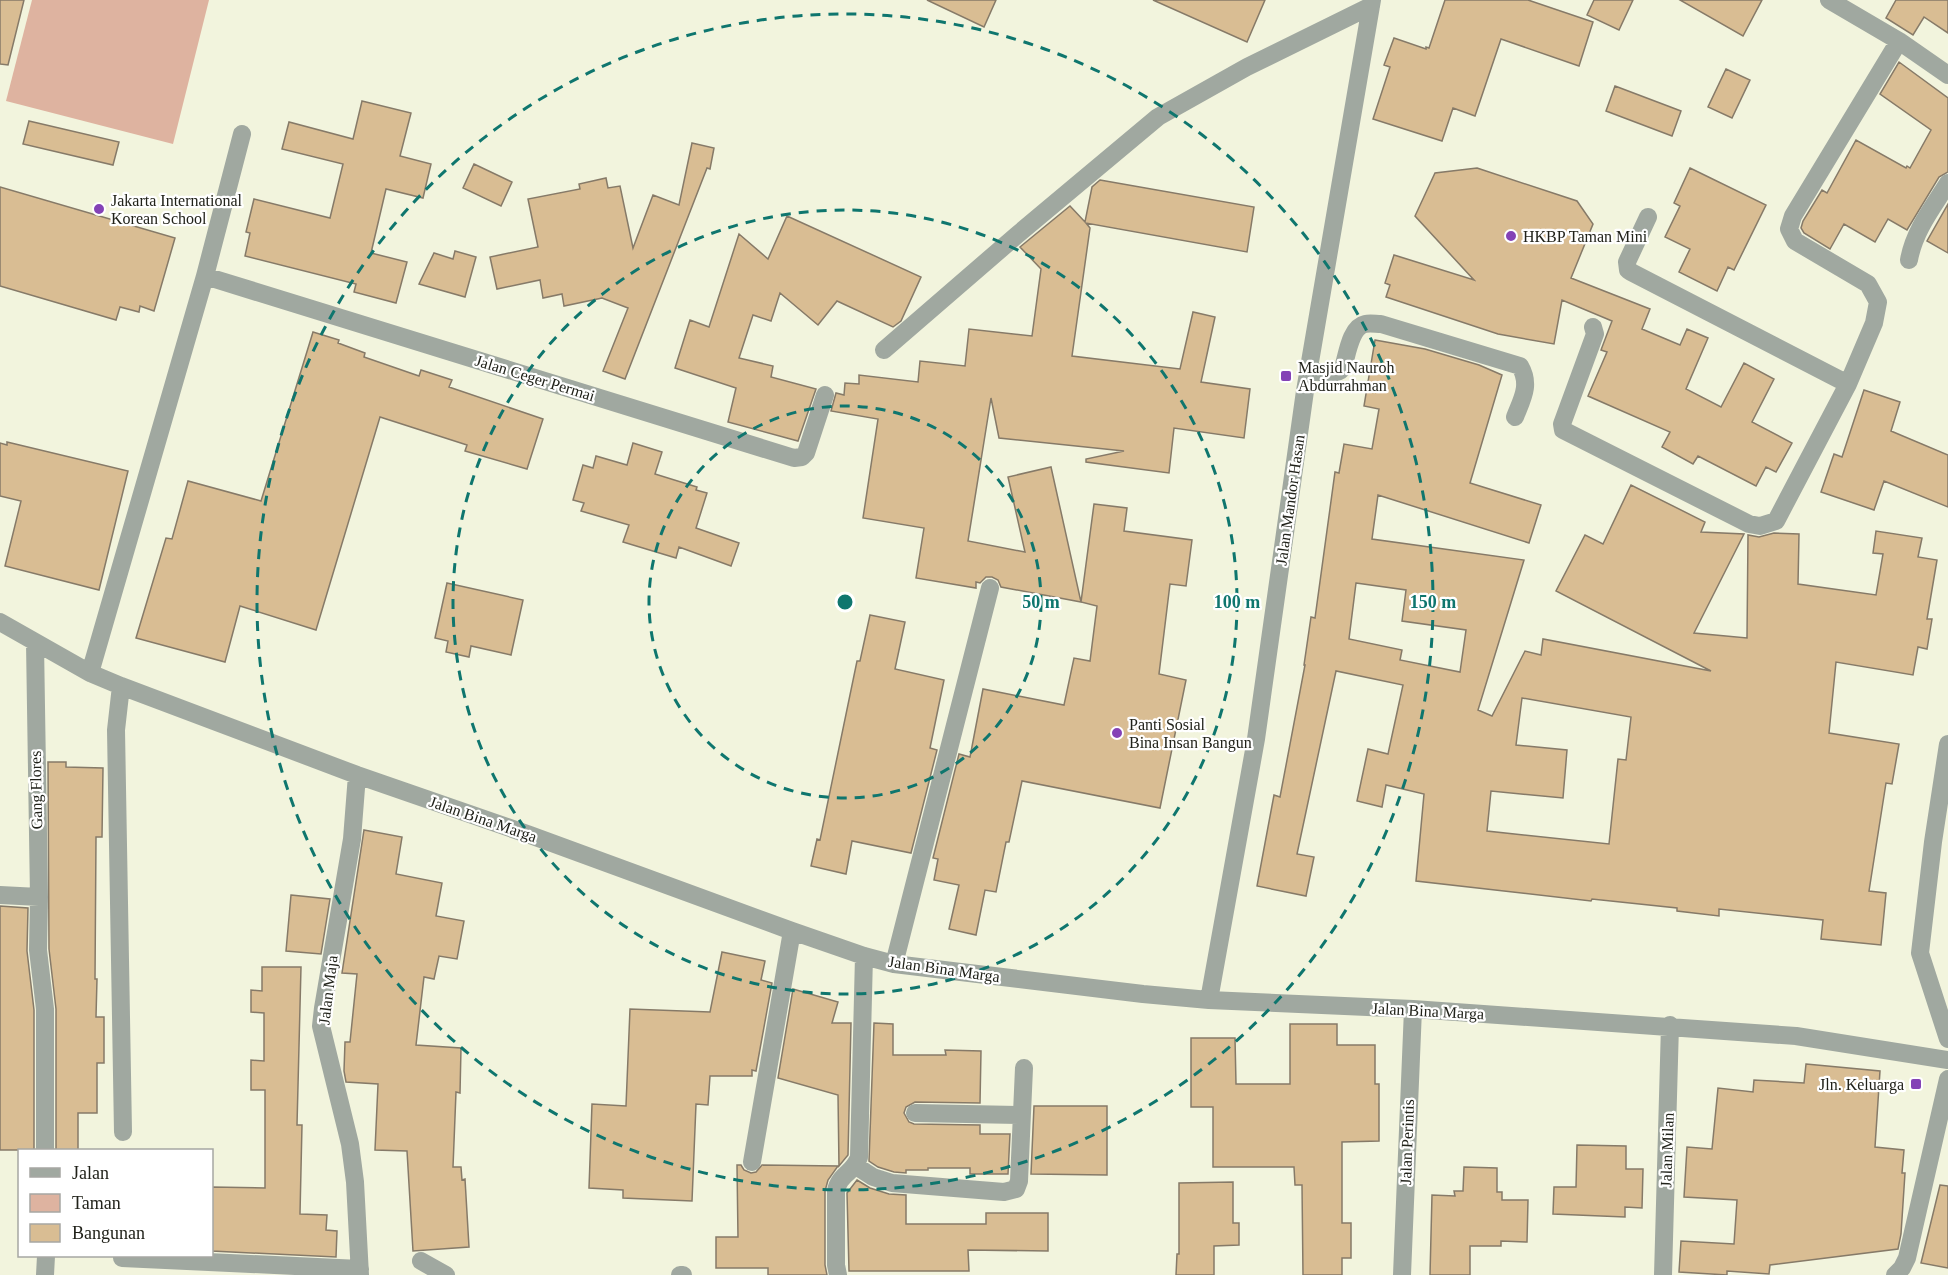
<svg xmlns="http://www.w3.org/2000/svg" width="1948" height="1275" font-family="Georgia,serif">
<style>
.green{fill:#deb3a0}
.building{fill:#d9bd93;stroke:#867a68;stroke-width:1.5;fill-rule:evenodd}
.lines{fill:none;stroke-linecap:round;stroke-linejoin:round}
.minor{stroke:#a0a8a0;stroke-width:18}
.ring{fill:none;stroke:#0f766e;stroke-width:3;stroke-dasharray:10 8}
.poi-dot{fill:#8442b6;stroke:#fff;stroke-width:2}
.labels{text-anchor:middle;dominant-baseline:central;stroke-width:4.5;stroke-linejoin:round;paint-order:stroke}
.poi-label{font-size:16px;fill:#21221a;stroke:#fff;text-anchor:start}
.street-label{font-size:16px;fill:#21221a;stroke:#fff}
.centre{fill:#0f766e;stroke:#fff;stroke-width:3}
.ring-label{font-size:18px;text-anchor:middle;font-weight:bold;fill:#0f766e;stroke:#fff;stroke-width:4.5;stroke-linejoin:round;paint-order:stroke}
</style>
<rect width="100%" height="100%" fill="#f2f4dd"/>
<path class="green" d="M 32,0 L 209,0 L 173,144 L 6,101 Z"/>
<path class="building" d="M 0,0 L 24,0 L 8,65 L 0,64 Z
M 927,0 L 996,0 L 984,27 Z
M 1153,0 L 1265,0 L 1247,42 Z
M 1445,0 L 1528,0 L 1593,22 L 1579,66 L 1501,39 L 1475,116 L 1453,108 L 1442,141 L 1373,119 L 1390,67 L 1384,65 L 1394,38 L 1426,49 L 1426,47 L 1429,48 Z
M 1594,0 L 1633,0 L 1619,30 L 1587,15 Z
M 1680,0 L 1762,0 L 1743,36 Z
M 1896,0 L 1948,0 L 1948,33 L 1924,17 L 1913,35 L 1886,18 Z
M 1899,62 L 1948,98 L 1948,172 L 1939,177 L 1907,230 L 1888,219 L 1875,242 L 1844,224 L 1830,249 L 1804,233 L 1801,228 L 1803,221 L 1822,190 L 1827,193 L 1856,140 L 1906,168 L 1907,166 L 1910,168 L 1931,130 L 1880,94 Z
M 1726,69 L 1750,80 L 1732,118 L 1708,107 Z
M 1615,86 L 1681,111 L 1672,136 L 1606,111 Z
M 362,101 L 411,113 L 400,156 L 431,164 L 423,198 L 386,189 L 371,253 L 407,262 L 396,303 L 354,292 L 356,284 L 245,256 L 250,233 L 246,232 L 254,199 L 330,218 L 343,164 L 282,149 L 289,122 L 353,139 Z
M 29,121 L 119,142 L 113,165 L 23,144 Z
M 692,143 L 714,148 L 710,169 L 707,168 L 625,379 L 603,371 L 628,308 L 602,298 L 564,306 L 562,294 L 543,298 L 540,280 L 497,289 L 490,257 L 538,247 L 528,199 L 580,189 L 579,184 L 606,178 L 608,188 L 620,186 L 633,248 L 653,195 L 679,205 Z
M 474,164 L 512,182 L 501,206 L 463,188 Z
M 1477,168 L 1577,201 L 1593,224 L 1571,278 L 1650,309 L 1642,329 L 1680,345 L 1687,329 L 1708,338 L 1686,389 L 1721,407 L 1744,363 L 1774,379 L 1752,422 L 1792,443 L 1776,472 L 1766,467 L 1756,486 L 1698,456 L 1693,464 L 1662,447 L 1670,432 L 1588,396 L 1607,352 L 1601,350 L 1612,321 L 1562,300 L 1554,344 L 1498,334 L 1386,297 L 1390,285 L 1385,283 L 1394,255 L 1474,280 L 1415,216 L 1435,173 Z
M 1690,168 L 1766,205 L 1734,270 L 1728,267 L 1717,291 L 1679,272 L 1690,249 L 1665,237 L 1680,206 L 1674,203 Z
M 1100,180 L 1254,207 L 1247,252 L 1086,223 L 1090,228 L 1072,356 L 1180,369 L 1193,312 L 1215,317 L 1201,382 L 1250,389 L 1244,438 L 1174,428 L 1169,473 L 1086,462 L 1086,459 L 1124,451 L 999,438 L 991,398 L 968,541 L 1025,552 L 1008,477 L 1051,467 L 1081,602 L 1001,587 L 998,580 L 992,577 L 986,577 L 980,583 L 976,582 L 976,588 L 916,578 L 924,528 L 863,518 L 878,419 L 831,411 L 836,393 L 844,395 L 845,383 L 859,384 L 859,375 L 918,382 L 920,361 L 965,366 L 969,329 L 1032,336 L 1041,269 L 1020,247 L 1070,206 L 1085,222 L 1092,187 Z
M 0,187 L 175,238 L 154,311 L 140,306 L 139,312 L 120,307 L 116,320 L 0,286 Z
M 1948,204 L 1948,253 L 1927,241 Z
M 787,216 L 921,277 L 901,321 L 893,327 L 837,301 L 818,325 L 780,293 L 771,321 L 753,315 L 739,358 L 773,366 L 771,377 L 816,389 L 798,441 L 728,422 L 736,388 L 675,368 L 690,320 L 709,327 L 739,234 L 768,259 Z
M 455,251 L 476,257 L 465,297 L 419,284 L 434,253 L 453,259 Z
M 313,332 L 339,340 L 338,343 L 365,353 L 364,357 L 419,376 L 421,370 L 452,380 L 449,387 L 543,419 L 527,469 L 465,451 L 467,445 L 380,417 L 316,630 L 240,606 L 225,662 L 136,638 L 166,538 L 172,539 L 188,481 L 261,501 Z
M 1375,340 L 1425,349 L 1479,365 L 1502,375 L 1470,483 L 1541,505 L 1529,543 L 1378,495 L 1372,539 L 1524,560 L 1478,710 L 1492,716 L 1525,651 L 1541,655 L 1543,639 L 1711,671 L 1556,591 L 1585,535 L 1603,544 L 1631,485 L 1705,522 L 1701,532 L 1744,534 L 1694,633 L 1747,638 L 1748,535 L 1759,537 L 1774,533 L 1799,534 L 1798,584 L 1876,595 L 1883,554 L 1873,553 L 1876,531 L 1922,538 L 1918,557 L 1937,560 L 1927,619 L 1932,619 L 1927,649 L 1918,647 L 1913,675 L 1836,662 L 1829,733 L 1899,744 L 1892,784 L 1886,783 L 1869,891 L 1886,893 L 1881,945 L 1821,939 L 1823,920 L 1719,909 L 1719,916 L 1677,911 L 1677,908 L 1592,899 L 1591,901 L 1416,881 L 1424,794 L 1386,785 L 1382,807 L 1357,801 L 1368,749 L 1388,754 L 1403,685 L 1336,671 L 1297,854 L 1314,857 L 1306,896 L 1257,886 L 1274,795 L 1280,797 L 1305,665 L 1304,665 L 1311,617 L 1315,618 L 1335,472 L 1339,473 L 1344,444 L 1372,449 L 1379,409 L 1364,406 ZM 1356,583 L 1406,590 L 1402,621 L 1466,630 L 1460,672 L 1400,660 L 1402,650 L 1349,639 ZM 1522,698 L 1631,717 L 1626,760 L 1618,759 L 1609,844 L 1487,831 L 1491,791 L 1563,798 L 1567,750 L 1516,745 Z
M 1864,390 L 1900,402 L 1891,431 L 1948,455 L 1948,507 L 1884,481 L 1874,510 L 1821,492 L 1834,454 L 1842,457 Z
M 7,442 L 128,471 L 99,590 L 5,566 L 21,501 L 0,496 L 0,443 L 7,445 Z
M 633,443 L 662,452 L 655,474 L 697,487 L 696,490 L 707,493 L 696,528 L 739,543 L 731,566 L 679,547 L 676,558 L 623,542 L 629,525 L 581,511 L 584,503 L 573,500 L 583,465 L 593,468 L 596,456 L 627,465 Z
M 1094,504 L 1127,508 L 1124,531 L 1192,540 L 1186,586 L 1170,584 L 1159,674 L 1186,680 L 1160,808 L 1022,781 L 1009,842 L 1006,842 L 996,892 L 985,890 L 976,935 L 949,929 L 959,885 L 934,880 L 938,859 L 933,858 L 959,754 L 970,757 L 983,689 L 1064,705 L 1074,658 L 1090,661 L 1097,606 L 1081,602 Z
M 447,583 L 523,600 L 511,655 L 471,646 L 469,657 L 446,652 L 448,641 L 435,638 Z
M 870,615 L 905,622 L 895,669 L 944,680 L 930,748 L 937,750 L 911,853 L 852,841 L 846,874 L 811,866 L 817,839 L 820,840 L 857,661 L 860,661 Z
M 48,762 L 66,762 L 66,767 L 103,768 L 102,837 L 96,837 L 95,979 L 97,979 L 96,1017 L 104,1017 L 104,1063 L 97,1063 L 97,1113 L 78,1113 L 78,1150 L 56,1150 L 56,1009 L 49,949 Z
M 364,830 L 402,837 L 396,874 L 442,883 L 436,916 L 464,921 L 457,959 L 439,956 L 434,979 L 424,977 L 416,1045 L 461,1048 L 460,1093 L 456,1092 L 453,1167 L 461,1167 L 462,1180 L 465,1179 L 469,1247 L 413,1251 L 407,1151 L 375,1150 L 378,1084 L 346,1082 L 344,1071 L 345,1042 L 350,1042 L 357,974 L 342,973 Z
M 291,895 L 330,899 L 321,954 L 286,951 Z
M 0,906 L 28,908 L 27,951 L 34,1010 L 34,1150 L 0,1150 Z
M 722,952 L 765,961 L 761,980 L 772,983 L 756,1071 L 752,1070 L 752,1076 L 710,1076 L 708,1105 L 696,1104 L 692,1201 L 623,1198 L 623,1190 L 589,1188 L 592,1104 L 626,1106 L 630,1009 L 710,1012 Z
M 262,967 L 301,967 L 297,1125 L 302,1125 L 300,1214 L 327,1215 L 326,1230 L 337,1231 L 336,1257 L 212,1251 L 212,1187 L 265,1188 L 265,1090 L 251,1090 L 251,1060 L 264,1061 L 264,1013 L 251,1012 L 251,990 L 262,991 Z
M 793,989 L 838,1002 L 832,1023 L 851,1023 L 848,1155 L 839,1166 L 838,1095 L 778,1078 Z
M 874,1023 L 893,1024 L 893,1055 L 946,1055 L 945,1050 L 981,1051 L 980,1103 L 915,1102 L 906,1107 L 904,1113 L 909,1122 L 914,1124 L 980,1125 L 980,1134 L 1010,1134 L 1008,1174 L 970,1174 L 970,1168 L 928,1168 L 928,1170 L 906,1170 L 906,1173 L 894,1172 L 878,1167 L 869,1161 Z
M 1290,1024 L 1337,1024 L 1337,1045 L 1375,1045 L 1375,1084 L 1379,1084 L 1379,1141 L 1342,1142 L 1342,1223 L 1351,1223 L 1351,1258 L 1342,1258 L 1342,1275 L 1303,1275 L 1302,1185 L 1295,1185 L 1294,1167 L 1213,1167 L 1213,1107 L 1191,1107 L 1191,1038 L 1235,1038 L 1236,1084 L 1290,1084 Z
M 1806,1064 L 1880,1071 L 1875,1147 L 1904,1150 L 1902,1173 L 1905,1173 L 1901,1234 L 1898,1249 L 1770,1265 L 1769,1274 L 1727,1271 L 1727,1275 L 1679,1272 L 1681,1241 L 1734,1244 L 1737,1200 L 1684,1197 L 1687,1147 L 1712,1149 L 1718,1088 L 1753,1092 L 1754,1080 L 1804,1083 Z
M 1034,1106 L 1107,1106 L 1107,1175 L 1031,1174 Z
M 1577,1145 L 1626,1146 L 1626,1169 L 1643,1169 L 1642,1208 L 1625,1207 L 1625,1217 L 1553,1214 L 1554,1187 L 1576,1187 Z
M 737,1165 L 741,1165 L 744,1170 L 751,1173 L 756,1172 L 762,1165 L 838,1166 L 828,1180 L 825,1191 L 825,1265 L 827,1275 L 768,1275 L 768,1268 L 716,1268 L 716,1237 L 738,1237 Z
M 1464,1167 L 1497,1168 L 1497,1192 L 1502,1192 L 1502,1200 L 1528,1200 L 1527,1242 L 1501,1241 L 1501,1246 L 1470,1246 L 1470,1275 L 1430,1275 L 1432,1195 L 1455,1196 L 1454,1191 L 1463,1191 Z
M 857,1180 L 870,1188 L 889,1194 L 906,1195 L 906,1224 L 986,1224 L 986,1213 L 1048,1213 L 1048,1251 L 968,1250 L 969,1271 L 849,1271 L 847,1193 Z
M 1233,1182 L 1233,1223 L 1239,1223 L 1239,1245 L 1214,1246 L 1214,1275 L 1176,1275 L 1177,1254 L 1179,1254 L 1179,1183 Z
M 1940,1185 L 1948,1186 L 1948,1268 L 1921,1263 Z"/>
<g class="lines">
<path class="minor" d="M 1829,0 L 1899,41 L 1948,75
M 1648,217 L 1627,262 L 1628,270 L 1631,272 L 1848,384
M 1909,260 C 1914,231 1933,207 1948,183
M 205,276 L 794,458 L 802,457 L 806,453 L 825,395
M 1593,327 L 1595,334 L 1562,424 L 1563,430 L 1749,524 L 1760,526 L 1776,521 L 1848,384 L 1874,323 L 1878,302 L 1868,284 L 1795,241 L 1789,229 L 1793,216 L 1899,41
M 884,350 L 1017,235 L 1158,117 L 1247,67 L 1371,6
M 1308,370 C 1320,372 1335,377 1343,368 C 1347,356 1350,327 1365,324 C 1370,323 1376,324 1381,324 L 1520,366 C 1531,385 1522,399 1515,417
M 0,622 L 90,673 L 121,686 L 357,775 L 530,835 L 792,931 L 864,956 L 894,964 L 1143,994 L 1209,1000 L 1413,1009 L 1796,1036 L 1948,1060
M 35,643 L 39,897 L 38,950 L 45,1009 L 45,1150
M 90,673 L 205,276 L 242,134
M 121,686 L 116,730 L 123,1132
M 1948,744 L 1933,842 L 1920,953 L 1948,1039
M 357,775 L 352,839 L 323,1008 L 321,1026 L 350,1144 L 355,1182 L 360,1275
M 0,895 L 39,897
M 894,964 L 990,588
M 1209,1000 L 1256,739 L 1305,391 L 1372,0
M 915,1113 L 1021,1115
M 752,1162 L 792,931
M 856,1166 L 873,1177 L 892,1183 L 1004,1192 L 1016,1189 L 1019,1181 L 1024,1068
M 122,1258 L 360,1269
M 421,1261 L 446,1275
M 45,1275 L 46,1256
M 680,1275 L 683,1275
M 838,1275 L 836,1265 L 836,1191 C 839,1174 854,1173 859,1157 L 864,956
M 1402,1275 L 1413,1009
M 1663,1275 L 1670,1025
M 1895,1275 L 1902,1268 L 1907,1258 L 1948,1079"/>
</g>
<g class="ring">
<circle cx="845" cy="602" r="196"/>
<circle cx="845" cy="602" r="392"/>
<circle cx="845" cy="602" r="588"/>
</g>
<g class="poi-dot">
<circle cx="99" cy="209" r="6"/>
<circle cx="1511" cy="236" r="6"/>
<rect x="1280" y="370" width="12" height="12" rx="3"/>
<circle cx="1117" cy="733" r="6"/>
<rect x="1910" y="1078" width="12" height="12" rx="3"/>
</g>
<g class="labels">
<g class="poi-label">
<text x="111" y="200">Jakarta International<tspan x="111" dy="18">Korean School</tspan></text>
<text x="1523" y="236">HKBP Taman Mini</text>
<text x="1298" y="367">Masjid Nauroh<tspan x="1298" dy="18">Abdurrahman</tspan></text>
<text x="1129" y="724">Panti Sosial<tspan x="1129" dy="18">Bina Insan Bangun</tspan></text>
<text x="1904" y="1084" text-anchor="end">Jln. Keluarga</text>
</g>
<g class="street-label">
<text transform="translate(535 378) rotate(17)">Jalan Ceger Permai</text>
<text transform="translate(1290 500) rotate(-82)">Jalan Mandor Hasan</text>
<text transform="translate(36 790) rotate(-91)">Gang Flores</text>
<text transform="translate(483 819) rotate(19)">Jalan Bina Marga</text>
<text transform="translate(944 969) rotate(8)">Jalan Bina Marga</text>
<text transform="translate(328 990) rotate(-83)">Jalan Maja</text>
<text transform="translate(1428 1011) rotate(3)">Jalan Bina Marga</text>
<text transform="translate(1407 1142) rotate(-88)">Jalan Perintis</text>
<text transform="translate(1667 1150) rotate(-88)">Jalan Milan</text>
</g>
</g>
<circle cx="845" cy="602" r="9" class="centre"/>
<g class="ring-label">
<text x="1041" y="608">50 m</text>
<text x="1237" y="608">100 m</text>
<text x="1433" y="608">150 m</text>
</g>
<rect x="18" y="1149" width="195" height="108" fill="#ffffff" stroke="#a6a7a3" stroke-width="1.5"/>
<rect x="30" y="1168" width="30" height="9" fill="#a0a8a0" stroke="#a6a7a3" stroke-width="1.5"/>
<text x="72" y="1179" font-size="18" fill="#21221a">Jalan</text>
<rect x="30" y="1194" width="30" height="18" fill="#deb3a0" stroke="#a6a7a3" stroke-width="1.5"/>
<text x="72" y="1209" font-size="18" fill="#21221a">Taman</text>
<rect x="30" y="1224" width="30" height="18" fill="#d9bd93" stroke="#a6a7a3" stroke-width="1.5"/>
<text x="72" y="1239" font-size="18" fill="#21221a">Bangunan</text>
</svg>
